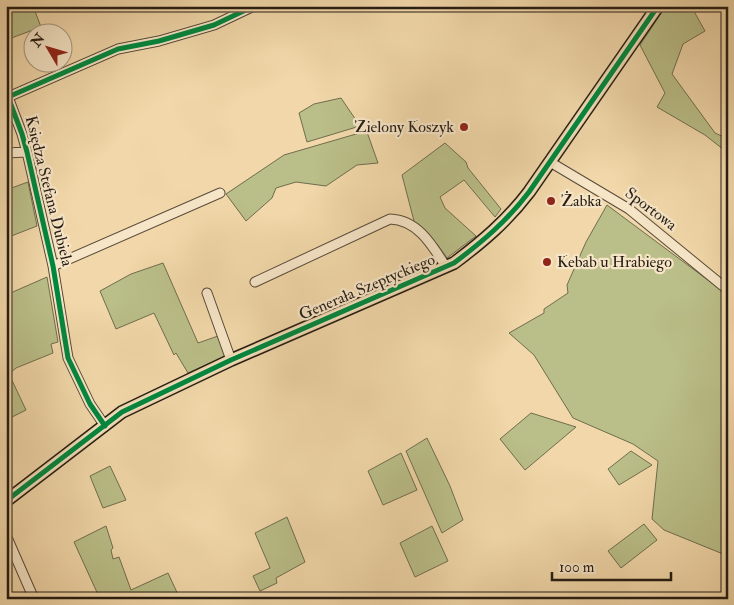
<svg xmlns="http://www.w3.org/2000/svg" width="734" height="605" font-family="'IM FELL Double Pica',serif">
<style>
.green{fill:#babe88;stroke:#706d4e}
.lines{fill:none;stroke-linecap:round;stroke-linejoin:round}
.minor-casing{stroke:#594b39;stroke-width:11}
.major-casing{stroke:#261c14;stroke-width:14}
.minor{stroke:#f6e5c7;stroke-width:9}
.major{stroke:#f1d7a9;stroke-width:11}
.cycleway-casing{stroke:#f6e5c7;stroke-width:8}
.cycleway{stroke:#00873e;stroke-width:5}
.poi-dot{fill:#8f2418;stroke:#f6e5c7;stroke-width:2}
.labels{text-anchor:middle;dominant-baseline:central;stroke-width:4.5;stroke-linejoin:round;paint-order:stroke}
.poi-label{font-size:16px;fill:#261c14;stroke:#f6e5c7;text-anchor:start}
.street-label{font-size:16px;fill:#261c14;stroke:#f6e5c7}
</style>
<rect width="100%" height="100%" fill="#f1d7a9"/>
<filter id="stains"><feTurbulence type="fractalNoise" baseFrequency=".004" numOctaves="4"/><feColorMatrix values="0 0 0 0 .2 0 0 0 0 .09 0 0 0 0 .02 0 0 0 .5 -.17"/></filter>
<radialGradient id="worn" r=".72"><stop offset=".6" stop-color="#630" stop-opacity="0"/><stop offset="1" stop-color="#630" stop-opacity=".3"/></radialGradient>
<path class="green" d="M 6,6 L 33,6 L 41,27 L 6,40 Z
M 666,6 L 691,6 L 705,31 L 683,44 L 672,74 L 715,133 L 728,139 L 728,153 L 705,135 L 657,107 L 665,93 L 640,45 Z
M 341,98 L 360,126 L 307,142 L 299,113 L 314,104 Z
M 363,132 L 367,132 L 378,163 L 357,165 L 326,186 L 296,182 L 276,188 L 272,198 L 246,221 L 226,194 L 284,155 Z
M 445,143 L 466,162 L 468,168 L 501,209 L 495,217 L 464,180 L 440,197 L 445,208 L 476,236 L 447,258 L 437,244 L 414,221 L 402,175 Z
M 28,182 L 37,226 L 6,238 L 6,190 Z
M 607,205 L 728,295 L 728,556 L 664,530 L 652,519 L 658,461 L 633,444 L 573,418 L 534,355 L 509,333 L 544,313 L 544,309 L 568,293 L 567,285 L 586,242 Z
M 163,263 L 198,343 L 218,336 L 226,356 L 188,373 L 176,353 L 174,355 L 154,313 L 116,329 L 100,291 L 131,274 Z
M 47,277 L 58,342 L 51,344 L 53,353 L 16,368 L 9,374 L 26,410 L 6,420 L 6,295 Z
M 531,413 L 576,427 L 525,470 L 500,439 Z
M 427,438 L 450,486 L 463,520 L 442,533 L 406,451 Z
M 631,451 L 652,465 L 619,485 L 608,469 Z
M 401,453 L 417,490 L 383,505 L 368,471 Z
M 110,466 L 126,500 L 103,508 L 90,476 Z
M 287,517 L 305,562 L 276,578 L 277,583 L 260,591 L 253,576 L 270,568 L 255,533 Z
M 644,524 L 657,540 L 621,568 L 608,551 Z
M 106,526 L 113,548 L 111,550 L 113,559 L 119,557 L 131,590 L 168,573 L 180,599 L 124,599 L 122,595 L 112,599 L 100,599 L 74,542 Z
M 432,526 L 448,561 L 415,577 L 400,543 Z"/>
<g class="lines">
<g class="minor-casing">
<path id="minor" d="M 6,153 L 27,152
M 550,162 L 629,209 L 728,290
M 53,266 L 220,193
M 255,282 L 390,219 C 418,220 432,245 446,267
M 207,293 L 231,360
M 105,426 L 90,404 L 68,358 L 53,266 L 27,152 L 22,134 L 8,97 L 118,49 L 159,41 L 214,25 L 254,6
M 6,535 L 34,599"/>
</g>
<g class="major-casing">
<path id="major" d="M 6,501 L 122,412 L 231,360 L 454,263 C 482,242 507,221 529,192 L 658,6"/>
</g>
<use href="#minor" class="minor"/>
<use href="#major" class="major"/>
<g class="cycleway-casing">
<path id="cycleway" d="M 105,426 L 90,404 L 68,358 L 53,266 L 27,152 L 22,134 L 8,97 L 118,49 L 159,41 L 214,25 L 254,6
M 6,501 L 122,412 L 231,360 L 454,263 C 482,242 507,221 529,192 L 658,6"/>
</g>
<use href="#cycleway" class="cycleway"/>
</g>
<g class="poi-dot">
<circle cx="464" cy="127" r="5"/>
<circle cx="551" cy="201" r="5"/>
<circle cx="547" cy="262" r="5"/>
</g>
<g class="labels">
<g class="poi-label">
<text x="454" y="127" text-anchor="end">Zielony Koszyk</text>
<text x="561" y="201">Żabka</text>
<text x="557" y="262">Kebab u Hrabiego</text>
</g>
<g class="street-label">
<text transform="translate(49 191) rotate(76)">Księdza Stefana Dubiela</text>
<text transform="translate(651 209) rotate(37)">Sportowa</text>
<text transform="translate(367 287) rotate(-23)">Generała Szeptyckiego</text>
</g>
</g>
<rect width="734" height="605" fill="none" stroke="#f1d7a9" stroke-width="25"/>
<rect x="8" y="8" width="719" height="590" fill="none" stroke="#261c14" stroke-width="2.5"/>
<rect x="12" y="12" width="709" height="580" fill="none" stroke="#261c14"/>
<g transform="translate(48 48) rotate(308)"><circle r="24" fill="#f6e5c7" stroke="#a3957f"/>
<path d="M0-4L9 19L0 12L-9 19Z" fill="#8f2418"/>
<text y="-8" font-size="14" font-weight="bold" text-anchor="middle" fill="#261c14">N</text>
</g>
<path d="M552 572v8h119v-8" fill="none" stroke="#261c14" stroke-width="2.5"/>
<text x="559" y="572" font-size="15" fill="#261c14" stroke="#f6e5c7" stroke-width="4" paint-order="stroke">100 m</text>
<rect width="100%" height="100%" filter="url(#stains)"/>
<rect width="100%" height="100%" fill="url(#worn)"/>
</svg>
